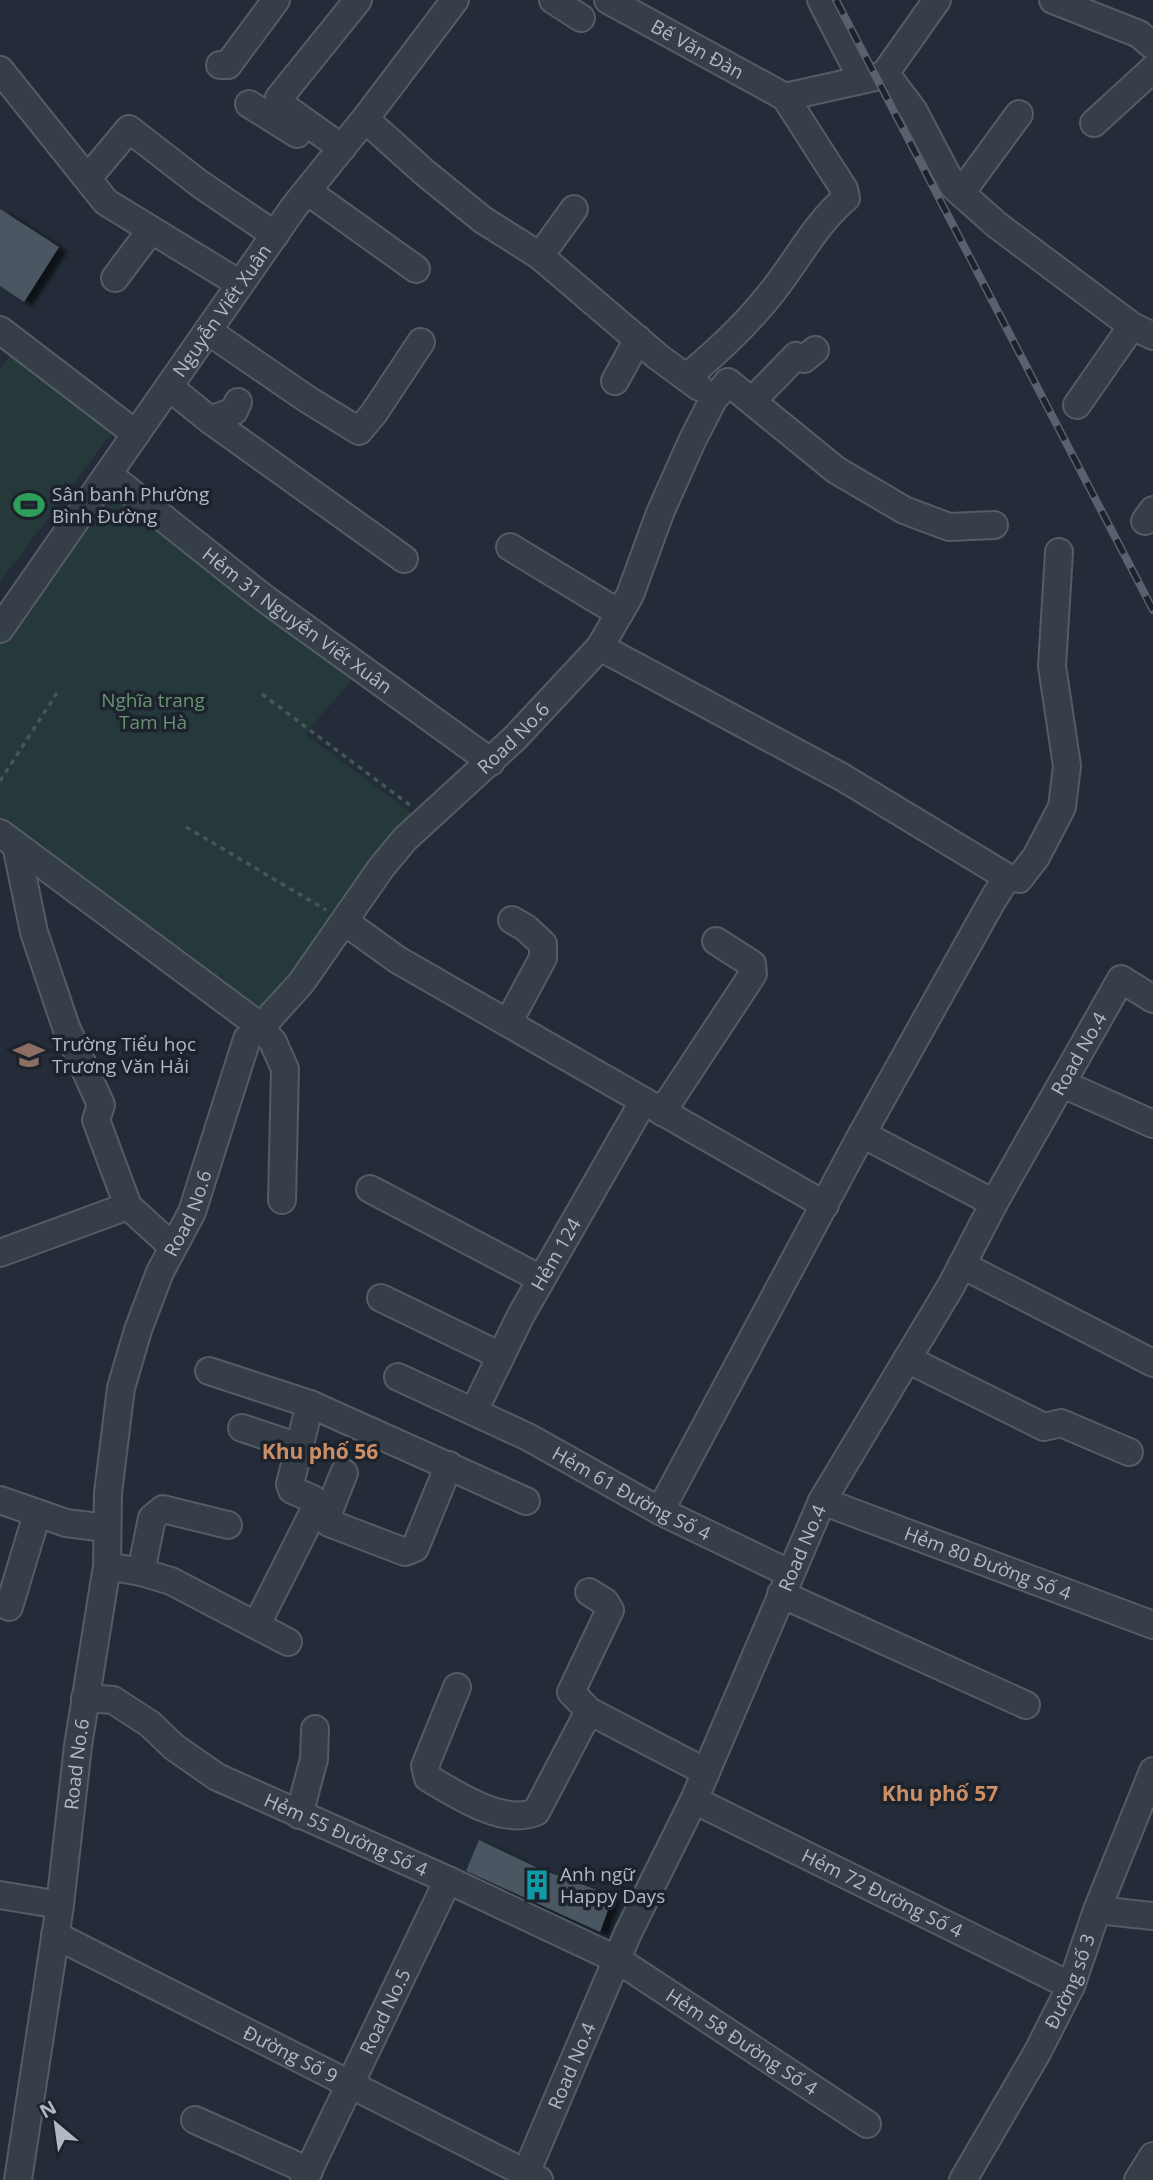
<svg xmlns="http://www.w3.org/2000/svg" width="1153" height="2180" font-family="'Open Sans',sans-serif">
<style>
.green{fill:#26393a}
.building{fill:#4b5663;filter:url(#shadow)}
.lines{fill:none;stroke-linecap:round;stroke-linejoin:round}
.minor-casing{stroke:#545c66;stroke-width:30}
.path{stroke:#445658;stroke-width:3.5;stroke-dasharray:5 5;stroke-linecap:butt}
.minor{stroke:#363e48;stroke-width:26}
.rail-casing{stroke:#58626f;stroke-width:8}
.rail{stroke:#1c232d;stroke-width:5;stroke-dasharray:16;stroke-linecap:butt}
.labels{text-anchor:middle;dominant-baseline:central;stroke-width:7;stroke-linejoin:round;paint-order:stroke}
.street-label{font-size:19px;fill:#b1b9c4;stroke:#1c232d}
.poi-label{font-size:19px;fill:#b1b9c4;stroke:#1c232d;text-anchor:start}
.park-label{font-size:19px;fill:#6a9372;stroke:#1c232d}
.neighbourhood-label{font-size:21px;font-weight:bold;fill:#cc8f65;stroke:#1c232d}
</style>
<defs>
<filter id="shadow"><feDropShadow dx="8" dy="4.5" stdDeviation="2" flood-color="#0009"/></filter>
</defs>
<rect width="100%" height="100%" fill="#232c38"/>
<path class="green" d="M 14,351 L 116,427 L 0,582 L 0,370 Z
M 119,484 L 355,676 L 305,734 L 414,815 L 265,1009 L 252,1011 L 0,826 L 0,616 L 13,625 Z"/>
<path class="building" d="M 0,209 L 59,247 L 24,302 L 0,286 Z
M 479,1840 L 540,1869 L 613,1896 L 600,1932 L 466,1871 Z"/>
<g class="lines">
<g class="minor-casing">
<g id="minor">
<path d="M 553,0 L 581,18"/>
<path id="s1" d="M 608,0 L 785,97 L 844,189 L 846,198 C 815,224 797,261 772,292 C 748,323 717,352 687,377"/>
<path d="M 821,0 L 862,79"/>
<path d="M 1053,0 L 1139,34 L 1153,46"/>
<path d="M 220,65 L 228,65 L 276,0"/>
<path d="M 0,70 L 106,202 L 240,284"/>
<path d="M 884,75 L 889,78 L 913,110 L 953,186 L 997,225 L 1132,326 L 1153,336"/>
<path d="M 884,75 L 937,0"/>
<path d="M 785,97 L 884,75"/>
<path d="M 249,104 L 297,134"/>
<path d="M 365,119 L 424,172 L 483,220 L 540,256 L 657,356 L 699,387"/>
<path d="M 1094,123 L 1153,69"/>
<path d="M 342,148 L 283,106 L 279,98 L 358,0"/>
<path d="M 88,178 L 129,129 L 200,184 L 275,235"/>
<path d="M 307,191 L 416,269"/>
<path d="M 961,193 L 1019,114"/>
<path d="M 540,256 L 574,209"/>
<path d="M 115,278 L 151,230"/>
<path d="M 0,330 L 136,434"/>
<path d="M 208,331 L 307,399 L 359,431 L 374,413 L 421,342"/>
<path d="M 615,381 L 638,339"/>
<path d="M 169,387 L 210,420 L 234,411 L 238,402"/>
<path d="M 752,401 L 796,356 L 804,359 L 815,350"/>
<path d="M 1077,405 L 1132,326"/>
<path d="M 210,420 L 404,559"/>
<path id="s2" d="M 109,475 L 264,598 L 491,762"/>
<path d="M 1145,521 L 1153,510"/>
<path d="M 510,547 L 619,613"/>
<path id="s3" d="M 0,629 L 294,207 L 365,119 L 455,0"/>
<path d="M 600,647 L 842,777 L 1007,877"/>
<path d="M 0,833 L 261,1027 L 273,1042 L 285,1069 L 282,1200"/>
<path d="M 16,845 L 34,932 L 66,1027 L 101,1105 L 96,1120 L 128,1206"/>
<path d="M 345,922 L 398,960 L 825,1205"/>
<path d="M 508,1023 L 543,958 L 543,944 L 526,928 L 512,920"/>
<path d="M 1063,1084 L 1153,1124"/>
<path d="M 662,1112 L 753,974 L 752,964 L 716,941"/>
<path d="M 862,1134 L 994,1203"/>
<path d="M 370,1189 L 541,1279"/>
<path d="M 0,1253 L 128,1206 L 173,1247"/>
<path d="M 962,1265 L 1153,1363"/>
<path d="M 381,1298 L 501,1356"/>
<path d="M 907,1359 L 1044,1427 L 1061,1423 L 1129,1452"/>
<path d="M 209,1371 L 310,1404 L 290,1484 L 292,1490 L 313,1499 L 316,1503 L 312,1515 L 257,1624"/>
<path id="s4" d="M 398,1377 L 528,1437 L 660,1511 L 789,1573"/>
<path d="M 310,1404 L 526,1501"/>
<path id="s5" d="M 474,1411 L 521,1315 L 643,1102"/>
<path d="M 242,1428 L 299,1447"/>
<path d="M 344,1473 L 327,1516 L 329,1523 L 405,1552 L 415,1548 L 449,1465"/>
<path d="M 0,1500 L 66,1523 L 106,1528"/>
<path id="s6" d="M 822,1501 L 1153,1625"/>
<path d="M 660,1511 L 862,1134 L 991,903 L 1007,877 L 1019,879 L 1036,857 L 1062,807 L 1067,766 L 1052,666 L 1059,552"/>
<path d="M 107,1566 L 141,1572 L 171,1581 L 288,1642"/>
<path d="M 141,1572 L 152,1518 L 163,1509 L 228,1525"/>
<path d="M 589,1592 L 605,1602 L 610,1610 L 571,1692 L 589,1711 L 706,1772"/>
<path d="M 781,1594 L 1026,1705"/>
<path d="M 9,1607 L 37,1514"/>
<path d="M 457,1687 L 425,1766 L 428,1778 C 456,1794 502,1826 536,1812 L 589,1711"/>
<path id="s7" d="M 85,1698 L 113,1700 L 150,1724 L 174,1747 L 217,1777 L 448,1880 L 618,1960 L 867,2124"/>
<path id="s8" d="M 694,1800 L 1071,1986"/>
<path d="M 299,1815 L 314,1759 L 315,1729"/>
<path d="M 0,1895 L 60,1905"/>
<path d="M 1097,1910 L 1153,1916"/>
<path id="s9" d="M 55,1935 L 539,2180"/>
<path d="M 195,2120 L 309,2171"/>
<path id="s10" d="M 18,2180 L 60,1905 L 78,1746 L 107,1566 L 108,1493 L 121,1388 L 138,1330 L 160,1272 L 192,1212 L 247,1039 L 261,1027 L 301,983 L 381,868 L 405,839 L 515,738 L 600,647 L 630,595 L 660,513 L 692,441 L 713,400 L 728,382 L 836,470 L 904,510 L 949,527 L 994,525"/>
<path id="s11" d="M 304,2180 L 448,1880"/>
<path id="s12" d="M 523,2180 L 628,1933 L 694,1800 L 822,1501 L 951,1286 L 994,1203 L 1121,979 L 1153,999"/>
<path id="s13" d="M 963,2180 L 1037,2053 L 1071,1986 L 1097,1910 L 1153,1771"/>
<path d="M 1138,2180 L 1153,2156"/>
</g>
</g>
<path class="path" d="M 262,694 L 411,806
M 0,781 L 57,693
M 186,827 L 326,910"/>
<use href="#minor" class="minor"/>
<g class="rail-casing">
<path id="rail" d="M 836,0 L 1153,610"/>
</g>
<use href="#rail" class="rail"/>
</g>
<defs>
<g id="stadium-bare" transform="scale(2.415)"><path d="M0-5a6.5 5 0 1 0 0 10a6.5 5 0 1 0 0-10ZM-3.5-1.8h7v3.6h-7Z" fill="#2e9e5b" stroke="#1c232d" stroke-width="2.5" paint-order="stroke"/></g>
<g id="school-bare" transform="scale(2.415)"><path d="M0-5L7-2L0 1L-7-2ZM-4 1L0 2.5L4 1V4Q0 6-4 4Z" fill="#8d6e63" stroke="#1c232d" stroke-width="2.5" paint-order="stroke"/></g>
<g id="building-bare" transform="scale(2.415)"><path d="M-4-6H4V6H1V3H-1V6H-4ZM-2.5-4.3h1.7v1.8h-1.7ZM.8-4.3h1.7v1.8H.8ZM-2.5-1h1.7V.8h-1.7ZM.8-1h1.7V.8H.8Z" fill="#0f9aa8" stroke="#1c232d" stroke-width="2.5" paint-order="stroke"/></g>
</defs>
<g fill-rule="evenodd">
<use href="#stadium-bare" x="29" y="505"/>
<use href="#school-bare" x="29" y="1055"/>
<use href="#building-bare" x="537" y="1885"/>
</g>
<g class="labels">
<g class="street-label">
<text stroke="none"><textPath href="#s1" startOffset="102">Bế Văn Đàn</textPath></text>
<text stroke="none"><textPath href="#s3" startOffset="388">Nguyễn Viết Xuân</textPath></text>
<text stroke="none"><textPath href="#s2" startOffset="238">Hẻm 31 Nguyễn Viết Xuân</textPath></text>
<text stroke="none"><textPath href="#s10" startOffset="1575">Road No.6</textPath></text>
<text stroke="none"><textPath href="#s12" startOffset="1258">Road No.4</textPath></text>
<text stroke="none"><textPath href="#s10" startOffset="987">Road No.6</textPath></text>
<text stroke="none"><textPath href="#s5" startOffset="177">Hẻm 124</textPath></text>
<text stroke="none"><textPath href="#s4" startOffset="261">Hẻm 61 Đường Số 4</textPath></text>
<text stroke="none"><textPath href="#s12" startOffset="691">Road No.4</textPath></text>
<text stroke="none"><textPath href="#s6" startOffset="177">Hẻm 80 Đường Số 4</textPath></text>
<text stroke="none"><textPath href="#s10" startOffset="420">Road No.6</textPath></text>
<text stroke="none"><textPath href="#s7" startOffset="299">Hẻm 55 Đường Số 4</textPath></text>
<text stroke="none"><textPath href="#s8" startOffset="210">Hẻm 72 Đường Số 4</textPath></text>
<text stroke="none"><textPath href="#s13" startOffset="226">Đường số 3</textPath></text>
<text stroke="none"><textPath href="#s11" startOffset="187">Road No.5</textPath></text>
<text stroke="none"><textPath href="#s7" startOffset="747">Hẻm 58 Đường Số 4</textPath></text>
<text stroke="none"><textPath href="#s9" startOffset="264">Đường Số 9</textPath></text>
<text stroke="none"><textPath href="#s12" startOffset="124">Road No.4</textPath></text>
</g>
<g class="poi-label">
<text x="52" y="494">Sân banh Phường<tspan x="52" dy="22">Bình Đường</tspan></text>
<text x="52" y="1044">Trường Tiểu học<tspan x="52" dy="22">Trương Văn Hải</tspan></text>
<text x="560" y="1874">Anh ngữ<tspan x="560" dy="22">Happy Days</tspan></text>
</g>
<g class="park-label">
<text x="153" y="700">Nghĩa trang<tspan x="153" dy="22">Tam Hà</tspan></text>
</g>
<g class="neighbourhood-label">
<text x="320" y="1451">Khu phố 56</text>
<text x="940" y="1793">Khu phố 57</text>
</g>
</g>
<g transform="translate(56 2124) rotate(331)" stroke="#1c232d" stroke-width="5" paint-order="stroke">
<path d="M0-5L12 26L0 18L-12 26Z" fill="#b1b9c4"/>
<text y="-10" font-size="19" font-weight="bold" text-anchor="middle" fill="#b1b9c4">N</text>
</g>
</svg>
